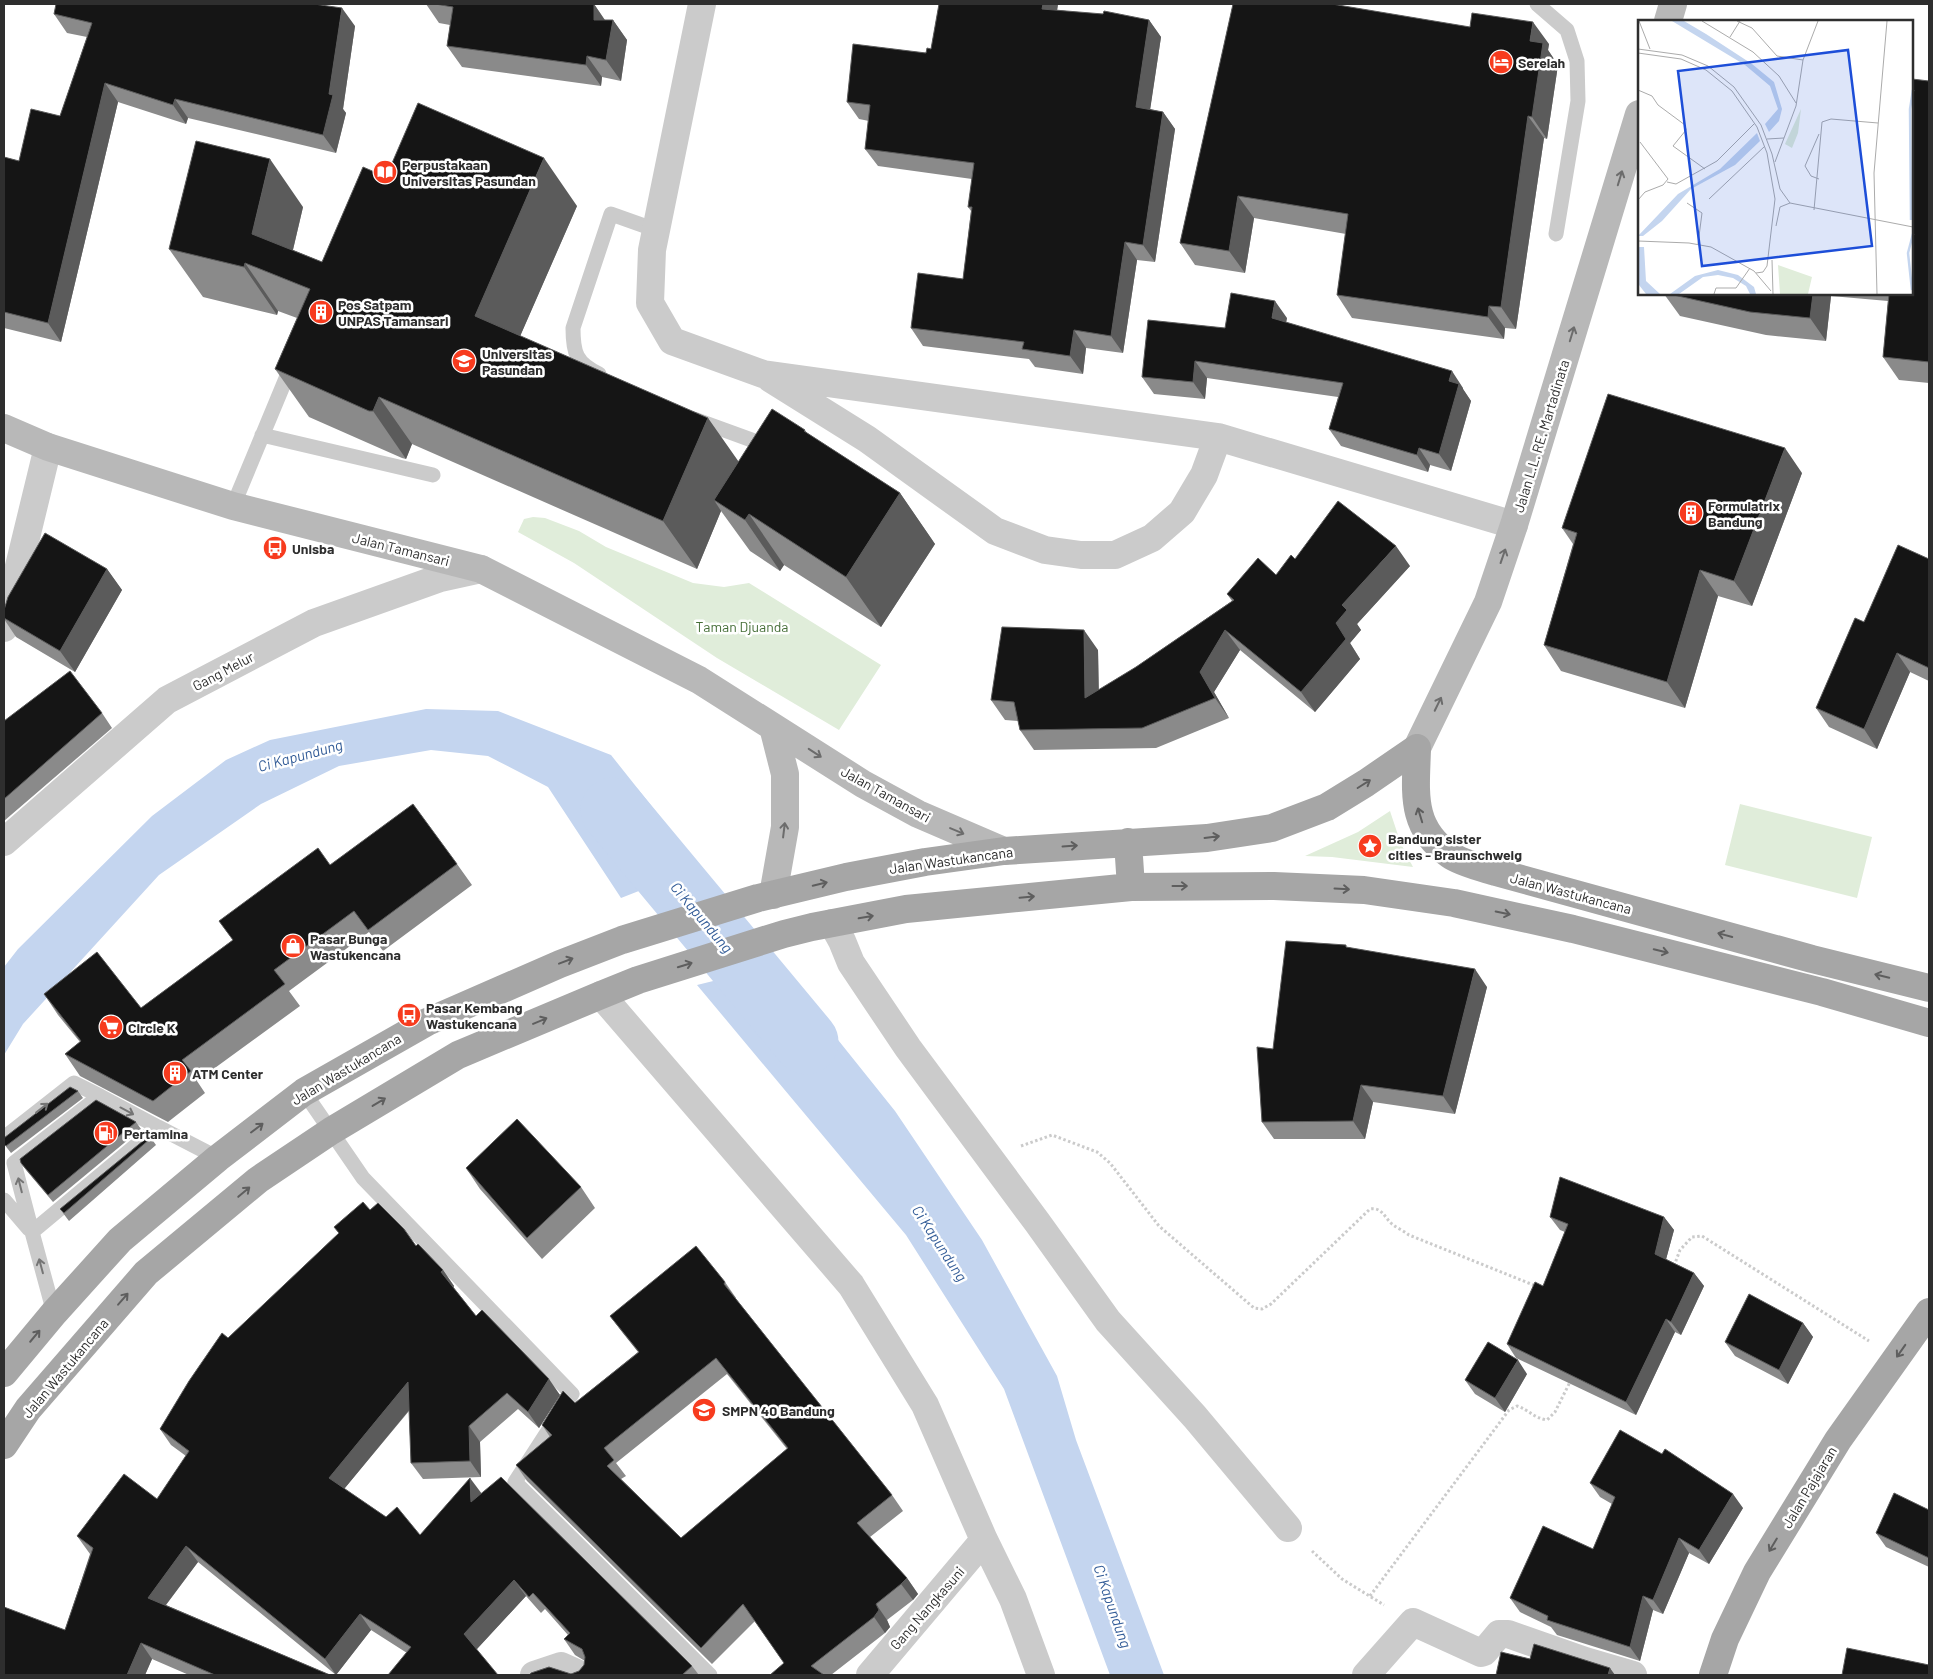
<svg xmlns="http://www.w3.org/2000/svg" width="1933" height="1679" font-family="Barlow,sans-serif">
<style>
.green{fill:#e0edda}
.water{fill:#c4d5ef}
.lines{fill:none;stroke-linecap:round;stroke-linejoin:round}
.river{stroke:#c4d5ef;stroke-width:65}
.path{stroke:#cbcbcb;stroke-width:3;stroke-dasharray:2.5 2.5;stroke-linecap:butt}
.service{stroke:#cbcbcb;stroke-width:15}
.minor{stroke:#cbcbcb;stroke-width:28}
.secondary{stroke:#b8b8b8;stroke-width:28}
.primary{stroke:#a6a6a6;stroke-width:28}
.wall{fill:#8a8a8a;fill-rule:evenodd}
.shaded-wall{fill:#5b5b5b}
.building{fill:#151515;stroke:#5b5b5b;fill-rule:evenodd}
.oneway{stroke:#6c6c6c}
.oneway2{stroke:#5e5e5e}
.oneway3{stroke:#757575}
.labels{text-anchor:middle;dominant-baseline:central;stroke-width:5;stroke-linejoin:round;paint-order:stroke}
.poi-label{font-size:14px;font-weight:bold;fill:#2e2e2e;stroke:#fff;text-anchor:start}
.street-label{font-size:14px;fill:#2e2e2e;stroke:#fff}
.park-label{font-size:14px;fill:#456e37;stroke:#fff}
.water-label{font-size:15px;font-style:italic;fill:#345d98;stroke:#fff}
.inset-river{fill:none;stroke:#c4d5ef;stroke-width:2.5}
.inset-road{fill:none;stroke:#ababab;stroke-width:1}
.view{fill:#1d4ed8;fill-opacity:0.15;stroke:#1d4ed8;stroke-width:2.5}
.inset-edge{fill:none;stroke:#2e2e2e;stroke-width:2.5}
</style>
<rect width="100%" height="100%" fill="#fff"/>
<path class="green" d="M 533,517 L 545,518 L 579,531 L 606,547 L 693,583 L 724,587 L 749,583 L 881,665 L 839,730 L 717,658 L 574,563 L 518,532 L 524,519 Z
M 1740,804 L 1872,837 L 1857,898 L 1725,865 Z
M 1390,811 L 1401,844 L 1413,867 L 1332,857 L 1305,856 L 1358,832 Z"/>
<path class="water" d="M 426,709 L 498,711 L 611,755 L 700,867 L 621,898 L 548,787 L 488,756 L 431,750 L 339,766 L 261,804 L 159,875 L 23,1024 L 4,1055 L 4,967 L 18,949 L 152,816 L 226,760 L 270,740 Z
M 778,965 L 895,1111 L 982,1240 L 1057,1376 L 1076,1440 L 1164,1675 L 1110,1675 L 1004,1389 L 906,1235 L 697,985 Z"/>
<g class="lines">
<path class="river" d="M 613,810 L 806,1042"/>
<path class="path" d="M 1021,1146 L 1052,1135 L 1097,1152 L 1110,1163 L 1159,1226 L 1254,1308 L 1262,1309 L 1271,1304 L 1370,1209 C 1382,1207 1384,1217 1392,1224 C 1397,1228 1404,1231 1409,1235 L 1536,1286
M 1674,1266 L 1680,1250 L 1692,1237 L 1702,1236 L 1869,1341
M 1312,1551 L 1342,1579 L 1384,1605
M 1370,1596 L 1509,1410 L 1517,1406 C 1529,1410 1534,1418 1547,1420 L 1555,1412 L 1571,1380"/>
<path class="service" d="M 1537,4 L 1567,30 L 1577,61 L 1578,101 L 1556,234
M 599,374 C 576,363 573,353 573,328 L 611,214 L 656,230
M 694,419 L 771,447
M 262,435 L 433,475
M 233,506 L 292,364
M 304,1092 L 363,1178 L 572,1394 L 515,1482 L 710,1675
M 4,1138 L 74,1083 L 100,1096
M 4,1200 L 29,1229
M 32,1232 L 14,1163 L 100,1096 L 158,1127
M 54,1313 L 32,1232 L 158,1127 L 218,1158"/>
<path class="minor" d="M 702,4 L 652,250 L 650,303 L 672,341 L 763,374 L 1218,437 L 1514,525
M 771,379 L 867,439 L 995,531 L 1045,550 L 1081,555 L 1115,555 L 1152,538 L 1182,512 L 1204,475 L 1218,437
M 4,628 L 48,447
M 4,842 L 167,700 L 314,623 L 440,578 L 481,569
M 832,923 L 842,941 L 851,963 L 908,1048 L 1037,1222 L 1108,1321 L 1195,1417 L 1288,1528
M 601,995 L 851,1285 L 925,1405 L 984,1540 L 1013,1599 L 1041,1675
M 534,1675 L 561,1666 L 581,1675
M 870,1675 L 984,1540
M 1366,1675 L 1413,1622 L 1481,1653 L 1484,1652 L 1499,1634 L 1508,1634 L 1585,1661 L 1633,1675"/>
<path class="secondary" d="M 1668,21 L 1673,4
M 4,428 L 48,447 L 233,506 L 481,569 L 699,680 L 863,784 L 918,814 L 1004,851
M 1417,748 L 1488,602 L 1514,525 L 1639,114
M 773,895 L 785,827 L 785,774 L 773,727"/>
<path class="primary" d="M 1417,748 C 1416,791 1409,827 1450,855 C 1461,863 1483,868 1496,872 L 1812,959 L 1929,988
M 1128,842 L 1131,887
M 4,1373 L 54,1313 L 120,1240 L 218,1158 L 304,1092 L 427,1022 L 560,964 L 622,940 L 758,898 L 846,877 L 925,862 L 1004,851 L 1207,838 L 1272,828 L 1327,807 L 1366,783 L 1417,748
M 4,1445 L 28,1409 L 146,1273 L 258,1180 L 331,1131 L 458,1055 L 601,995 L 638,980 L 784,934 L 812,927 L 906,909 L 1131,887 L 1274,886 L 1364,890 L 1454,903 L 1573,929 L 1822,992 L 1929,1023
M 1713,1675 L 1725,1639 L 1757,1572 L 1838,1440 L 1929,1312"/>
</g>
<path class="wall" d="M 426,4 L 594,4 L 605,20 L 613,20 L 627,40 L 621,81 L 602,77 L 601,86 L 462,67 L 447,46 L 450,25 L 439,23 Z
M 939,4 L 1058,4 L 1057,10 L 1149,20 L 1161,37 L 1150,109 L 1163,112 L 1175,129 L 1155,262 L 1137,260 L 1123,353 L 1086,348 L 1083,374 L 1035,367 L 1029,359 L 923,346 L 911,328 L 963,279 L 971,211 L 968,207 L 972,179 L 878,166 L 865,149 L 869,121 L 859,119 L 847,102 L 931,49 Z
M 1233,4 L 1549,44 L 1548,50 L 1558,65 L 1547,139 L 1544,138 L 1516,329 L 1505,328 L 1504,339 L 1352,318 L 1337,295 L 1346,234 L 1254,218 L 1245,273 L 1195,265 L 1180,243 Z
M 54,14 L 355,26 L 343,109 L 346,113 L 336,153 L 188,118 L 186,124 L 118,102 L 61,342 L 4,328 L 4,157 L 19,161 L 60,116 L 87,37 L 67,33 Z
M 1929,81 L 1929,383 L 1899,380 L 1883,357 L 1888,301 L 1831,296 L 1826,341 L 1766,335 L 1680,316 L 1664,294 L 1912,294 Z
M 386,177 L 577,206 L 520,336 L 739,462 L 805,430 L 807,433 L 900,493 L 935,544 L 881,627 L 784,565 L 780,571 L 750,551 L 721,511 L 697,569 L 412,444 L 406,459 L 402,458 L 309,417 L 275,369 L 297,318 L 278,311 L 277,315 L 203,297 L 169,249 L 303,207 L 293,250 L 322,262 Z
M 1287,318 L 1286,323 L 1463,388 L 1463,389 L 1471,401 L 1451,471 L 1430,465 L 1428,472 L 1341,446 L 1329,429 L 1338,397 L 1207,378 L 1205,399 L 1154,394 L 1142,377 L 1225,328 Z
M 1802,473 L 1752,606 L 1718,596 L 1685,708 L 1561,671 L 1544,645 L 1573,544 L 1562,528 Z
M 1295,559 L 1410,566 L 1357,624 L 1361,630 L 1350,643 L 1360,659 L 1315,712 L 1240,650 L 1214,692 L 1229,718 L 1156,748 L 1034,750 L 1020,730 L 1018,721 L 1005,720 L 991,700 L 1098,650 L 1099,690 L 1136,667 L 1232,601 L 1227,594 L 1276,575 Z
M 1929,559 L 1929,681 L 1910,672 L 1877,749 L 1829,727 L 1816,708 L 1864,622 Z
M 107,569 L 122,590 L 75,672 L 16,637 L 4,619 L 4,610 Z
M 102,713 L 112,728 L 4,821 L 4,721 Z
M 457,864 L 472,885 L 383,951 L 369,932 L 289,991 L 300,1006 L 197,1081 L 205,1093 L 168,1122 L 80,1076 L 65,1054 L 80,1042 L 58,1015 L 44,994 L 141,1008 L 233,940 L 219,921 L 330,865 Z
M 1348,947 L 1487,987 L 1455,1114 L 1373,1102 L 1365,1139 L 1274,1139 L 1262,1122 L 1273,1049 Z
M 78,1091 L 83,1098 L 11,1153 L 4,1144 L 4,1138 Z
M 136,1122 L 141,1129 L 53,1202 L 26,1170 L 21,1163 Z
M 151,1138 L 156,1145 L 69,1221 L 60,1209 Z
M 466,1168 L 581,1187 L 595,1208 L 542,1259 L 480,1189 Z
M 370,1210 L 416,1246 L 443,1270 L 454,1286 L 453,1287 L 476,1316 L 560,1395 L 539,1428 L 518,1409 L 480,1442 L 481,1477 L 423,1479 L 411,1463 L 409,1411 L 344,1489 L 386,1517 L 420,1535 L 481,1493 L 692,1666 L 699,1675 L 529,1675 L 571,1674 L 579,1671 L 584,1665 L 585,1661 L 575,1655 L 564,1639 L 568,1635 L 545,1609 L 541,1613 L 526,1596 L 477,1649 L 407,1653 L 371,1630 L 336,1675 L 198,1562 L 166,1605 L 330,1675 L 189,1675 L 152,1659 L 145,1675 L 4,1675 L 65,1630 L 90,1554 L 77,1536 L 157,1499 L 186,1456 L 171,1445 L 160,1429 L 228,1338 L 339,1233 L 334,1227 Z
M 1550,1217 L 1664,1217 L 1674,1230 L 1666,1259 L 1694,1273 L 1704,1286 L 1681,1335 L 1675,1332 L 1636,1415 L 1516,1358 L 1507,1344 L 1543,1286 L 1565,1232 L 1560,1230 Z
M 725,1282 L 736,1298 L 736,1299 L 892,1495 L 903,1511 L 870,1537 L 907,1578 L 918,1594 L 913,1600 L 887,1620 L 890,1627 L 885,1633 L 831,1675 L 770,1675 L 784,1663 L 755,1621 L 712,1664 L 527,1481 L 516,1465 L 550,1437 L 542,1425 L 575,1403 L 638,1352 L 622,1332 L 610,1316 ZM 727,1374 L 787,1449 L 681,1538 L 621,1479 L 626,1476 L 616,1463 Z
M 1803,1323 L 1813,1337 L 1788,1384 L 1735,1356 L 1725,1342 Z
M 1527,1374 L 1505,1412 L 1475,1394 L 1465,1380 Z
M 1590,1483 L 1743,1508 L 1709,1564 L 1689,1553 L 1663,1614 L 1653,1610 L 1640,1661 L 1557,1635 L 1551,1627 L 1520,1612 L 1510,1598 L 1593,1549 L 1612,1504 L 1600,1497 Z
M 1929,1510 L 1929,1567 L 1886,1547 L 1876,1533 Z"/>
<path class="shaded-wall" d="M 594,4 L 608,25 L 594,20 Z
M 1043,4 L 1058,4 L 1055,26 L 1042,9 Z
M 342,8 L 355,26 L 343,109 L 346,113 L 336,153 L 323,135 Z
M 613,20 L 627,40 L 621,81 L 606,60 Z
M 1149,20 L 1161,37 L 1148,124 L 1136,107 Z
M 1533,22 L 1549,44 L 1548,50 L 1558,65 L 1547,139 L 1532,117 L 1530,41 Z
M 587,56 L 602,77 L 601,86 L 586,65 Z
M 105,83 L 118,102 L 61,342 L 48,323 Z
M 175,99 L 188,118 L 186,124 L 173,105 Z
M 1163,112 L 1175,129 L 1155,262 L 1143,245 Z
M 1528,116 L 1544,138 L 1516,329 L 1501,307 Z
M 544,158 L 577,206 L 508,364 L 475,316 Z
M 270,159 L 303,207 L 286,279 L 252,234 Z
M 1238,196 L 1254,218 L 1245,273 L 1229,251 Z
M 1125,242 L 1137,260 L 1123,353 L 1111,336 Z
M 245,263 L 278,311 L 277,315 L 244,267 Z
M 1813,294 L 1830,294 L 1831,296 L 1826,341 L 1810,318 Z
M 1275,301 L 1287,318 L 1283,335 L 1272,318 Z
M 1489,306 L 1505,328 L 1504,339 L 1488,317 Z
M 1074,330 L 1086,348 L 1083,374 L 1070,356 Z
M 1195,361 L 1207,378 L 1205,399 L 1193,382 Z
M 1452,371 L 1463,388 L 1463,389 L 1471,401 L 1451,471 L 1439,454 L 1449,381 Z
M 379,397 L 412,444 L 406,459 L 373,411 Z
M 708,418 L 741,465 L 714,500 L 721,511 L 697,569 L 663,521 Z
M 1419,448 L 1430,465 L 1428,472 L 1417,455 Z
M 1785,448 L 1802,473 L 1752,606 L 1734,581 Z
M 900,493 L 935,544 L 881,627 L 846,577 Z
M 749,514 L 784,565 L 780,571 L 745,520 Z
M 1396,546 L 1410,566 L 1357,624 L 1361,630 L 1350,643 L 1360,659 L 1315,712 L 1301,692 L 1342,605 Z
M 107,569 L 122,590 L 75,672 L 60,651 Z
M 1700,570 L 1718,596 L 1685,708 L 1667,682 Z
M 1084,630 L 1098,650 L 1099,718 L 1085,698 Z
M 1225,630 L 1240,650 L 1214,692 L 1229,718 L 1215,698 L 1200,672 Z
M 1897,653 L 1910,672 L 1877,749 L 1864,729 Z
M 1475,969 L 1487,987 L 1455,1114 L 1443,1096 Z
M 1361,1085 L 1373,1102 L 1365,1139 L 1353,1121 Z
M 1664,1217 L 1674,1230 L 1664,1267 L 1655,1254 Z
M 443,1270 L 454,1286 L 453,1288 L 441,1272 Z
M 1694,1273 L 1704,1286 L 1681,1335 L 1671,1322 Z
M 1666,1319 L 1675,1332 L 1636,1415 L 1626,1402 Z
M 1803,1323 L 1813,1337 L 1788,1384 L 1779,1370 Z
M 1518,1360 L 1527,1374 L 1505,1412 L 1495,1398 Z
M 549,1379 L 560,1395 L 539,1428 L 528,1412 Z
M 408,1382 L 419,1398 L 340,1494 L 329,1478 Z
M 469,1426 L 480,1442 L 481,1477 L 470,1461 Z
M 470,1478 L 482,1494 L 471,1502 Z
M 1733,1494 L 1743,1508 L 1709,1564 L 1699,1550 Z
M 1679,1538 L 1689,1553 L 1663,1614 L 1653,1600 Z
M 186,1546 L 198,1562 L 159,1614 L 148,1598 Z
M 907,1578 L 918,1594 L 913,1600 L 901,1584 Z
M 514,1580 L 526,1596 L 476,1650 L 464,1634 Z
M 1643,1596 L 1653,1610 L 1640,1661 L 1630,1647 Z
M 876,1604 L 887,1620 L 890,1627 L 885,1633 L 874,1617 Z
M 360,1614 L 371,1630 L 336,1675 L 325,1659 Z
M 141,1643 L 152,1659 L 145,1675 L 127,1675 Z
M 1610,1668 L 1615,1675 L 1608,1675 Z"/>
<path class="building" d="M 56,4 L 314,4 L 342,8 L 329,94 L 333,95 L 323,135 L 175,99 L 173,105 L 105,83 L 48,323 L 4,312 L 4,157 L 19,161 L 31,109 L 60,116 L 92,23 L 54,14 Z
M 435,4 L 594,4 L 594,20 L 613,20 L 606,60 L 587,56 L 586,65 L 447,46 L 453,7 Z
M 939,4 L 1043,4 L 1042,9 L 1103,14 L 1104,11 L 1149,20 L 1136,107 L 1163,112 L 1143,245 L 1125,242 L 1111,336 L 1074,330 L 1070,356 L 1022,349 L 1024,342 L 911,328 L 918,273 L 963,279 L 972,207 L 968,207 L 974,163 L 865,149 L 870,105 L 847,102 L 853,44 L 926,53 L 927,48 L 931,49 Z
M 1233,4 L 1332,4 L 1470,27 L 1472,13 L 1533,22 L 1530,41 L 1543,43 L 1532,117 L 1528,116 L 1501,307 L 1489,306 L 1488,317 L 1337,295 L 1348,214 L 1238,196 L 1229,251 L 1180,243 Z
M 1912,79 L 1929,81 L 1929,362 L 1883,357 L 1889,294 L 1912,294 Z
M 418,103 L 544,158 L 475,316 L 708,418 L 663,521 L 379,397 L 373,411 L 369,411 L 275,369 L 310,289 L 245,263 L 244,267 L 169,249 L 196,141 L 270,159 L 252,234 L 322,262 L 363,167 L 386,177 Z
M 1231,293 L 1275,301 L 1272,318 L 1452,371 L 1449,381 L 1459,384 L 1439,454 L 1419,448 L 1417,455 L 1329,429 L 1343,383 L 1195,361 L 1193,382 L 1142,377 L 1148,320 L 1225,328 Z
M 1669,294 L 1813,294 L 1810,318 L 1750,312 Z
M 1608,394 L 1785,448 L 1734,581 L 1700,570 L 1667,682 L 1544,645 L 1577,533 L 1562,528 Z
M 772,409 L 805,430 L 804,431 L 900,493 L 846,577 L 749,514 L 745,520 L 714,500 Z
M 1338,501 L 1396,546 L 1342,605 L 1347,610 L 1336,623 L 1346,639 L 1301,692 L 1225,630 L 1200,672 L 1215,698 L 1142,728 L 1020,730 L 1014,702 L 991,700 L 1002,627 L 1084,630 L 1085,698 L 1136,667 L 1234,600 L 1227,594 L 1258,558 L 1276,575 L 1291,555 L 1295,559 Z
M 45,533 L 107,569 L 60,651 L 4,618 L 4,610 L 8,597 Z
M 1898,545 L 1929,559 L 1929,668 L 1897,653 L 1864,729 L 1816,708 L 1855,618 L 1864,622 Z
M 70,671 L 102,713 L 4,799 L 4,721 Z
M 413,804 L 457,864 L 368,930 L 354,911 L 274,970 L 285,984 L 182,1060 L 191,1071 L 153,1101 L 65,1054 L 81,1041 L 44,994 L 97,952 L 141,1008 L 233,940 L 219,921 L 318,848 L 330,865 Z
M 1286,941 L 1346,945 L 1346,947 L 1475,969 L 1443,1096 L 1361,1085 L 1353,1121 L 1262,1122 L 1257,1047 L 1273,1049 Z
M 70,1087 L 78,1091 L 6,1146 L 4,1144 L 4,1138 Z
M 96,1100 L 136,1122 L 48,1195 L 21,1163 L 20,1159 Z
M 517,1119 L 581,1187 L 527,1238 L 466,1168 Z
M 149,1136 L 151,1138 L 64,1213 L 60,1209 Z
M 1560,1177 L 1664,1217 L 1655,1254 L 1694,1273 L 1671,1322 L 1666,1319 L 1626,1402 L 1507,1344 L 1535,1282 L 1543,1286 L 1568,1224 L 1550,1217 Z
M 363,1202 L 370,1210 L 378,1203 L 404,1229 L 416,1246 L 418,1244 L 443,1270 L 441,1272 L 476,1316 L 482,1310 L 549,1379 L 528,1412 L 507,1393 L 469,1426 L 470,1461 L 411,1463 L 408,1382 L 329,1478 L 386,1517 L 397,1507 L 420,1535 L 470,1478 L 471,1502 L 501,1477 L 692,1666 L 682,1675 L 529,1675 L 531,1673 L 549,1667 L 571,1674 L 579,1671 L 584,1665 L 585,1657 L 582,1649 L 564,1639 L 570,1633 L 533,1593 L 529,1597 L 514,1580 L 464,1634 L 498,1675 L 388,1675 L 411,1647 L 360,1614 L 325,1659 L 186,1546 L 148,1598 L 330,1675 L 215,1675 L 141,1643 L 127,1675 L 4,1675 L 4,1607 L 65,1630 L 93,1548 L 77,1536 L 124,1474 L 157,1499 L 189,1451 L 160,1429 L 189,1381 L 222,1333 L 228,1338 L 339,1233 L 334,1227 Z
M 696,1246 L 725,1282 L 724,1284 L 892,1495 L 857,1523 L 907,1578 L 901,1584 L 876,1604 L 879,1610 L 874,1617 L 811,1666 L 824,1675 L 770,1675 L 784,1663 L 743,1604 L 701,1648 L 516,1465 L 552,1435 L 542,1425 L 563,1391 L 575,1403 L 639,1352 L 610,1316 ZM 716,1358 L 788,1448 L 681,1538 L 607,1466 L 614,1460 L 604,1448 Z
M 1749,1294 L 1803,1323 L 1779,1370 L 1725,1342 Z
M 1488,1342 L 1518,1360 L 1495,1398 L 1465,1380 Z
M 1620,1430 L 1662,1454 L 1665,1449 L 1733,1494 L 1699,1550 L 1679,1538 L 1653,1600 L 1643,1596 L 1630,1647 L 1547,1620 L 1548,1616 L 1510,1598 L 1543,1526 L 1593,1549 L 1615,1497 L 1590,1483 Z
M 1894,1493 L 1929,1510 L 1929,1558 L 1876,1533 Z
M 1534,1644 L 1610,1668 L 1608,1675 L 1496,1675 L 1501,1652 L 1530,1659 Z
M 1847,1648 L 1929,1665 L 1929,1675 L 1842,1675 Z"/>
<defs><path id="oneway-shaft" d="M-6 0H5M1.5-3L5.5 0L1.5 3" fill="none" stroke-width="1.6" stroke-linecap="round" stroke-linejoin="round" transform="scale(1.25)"/></defs>
<g class="oneway">
<use href="#oneway-shaft" transform="translate(1620 178) rotate(-73)"/>
<use href="#oneway-shaft" transform="translate(1572 334) rotate(-73)"/>
<use href="#oneway-shaft" transform="translate(1503 556) rotate(-71)"/>
<use href="#oneway-shaft" transform="translate(1438 704) rotate(-64)"/>
<use href="#oneway-shaft" transform="translate(815 753) rotate(33)"/>
<use href="#oneway-shaft" transform="translate(784 830) rotate(-83)"/>
<use href="#oneway-shaft" transform="translate(957 831) rotate(23)"/>
</g>
<g class="oneway2">
<use href="#oneway-shaft" transform="translate(1364 784) rotate(-32)"/>
<use href="#oneway-shaft" transform="translate(1420 815) rotate(-107)"/>
<use href="#oneway-shaft" transform="translate(1212 837) rotate(-7)"/>
<use href="#oneway-shaft" transform="translate(1070 846) rotate(-4)"/>
<use href="#oneway-shaft" transform="translate(820 884) rotate(-14)"/>
<use href="#oneway-shaft" transform="translate(1180 886)"/>
<use href="#oneway-shaft" transform="translate(1342 889) rotate(3)"/>
<use href="#oneway-shaft" transform="translate(1027 897) rotate(-5)"/>
<use href="#oneway-shaft" transform="translate(1503 913) rotate(12)"/>
<use href="#oneway-shaft" transform="translate(866 917) rotate(-10)"/>
<use href="#oneway-shaft" transform="translate(1725 935) rotate(-165)"/>
<use href="#oneway-shaft" transform="translate(1661 951) rotate(14)"/>
<use href="#oneway-shaft" transform="translate(566 961) rotate(-21)"/>
<use href="#oneway-shaft" transform="translate(685 965) rotate(-17)"/>
<use href="#oneway-shaft" transform="translate(1882 976) rotate(-166)"/>
<use href="#oneway-shaft" transform="translate(540 1021) rotate(-23)"/>
<use href="#oneway-shaft" transform="translate(379 1102) rotate(-31)"/>
<use href="#oneway-shaft" transform="translate(257 1128) rotate(-37)"/>
<use href="#oneway-shaft" transform="translate(244 1192) rotate(-40)"/>
<use href="#oneway-shaft" transform="translate(123 1299) rotate(-49)"/>
<use href="#oneway-shaft" transform="translate(35 1336) rotate(-50)"/>
<use href="#oneway-shaft" transform="translate(1901 1351) rotate(125)"/>
<use href="#oneway-shaft" transform="translate(1773 1545) rotate(121)"/>
</g>
<g class="oneway3">
<use href="#oneway-shaft" transform="translate(42 1108) rotate(-38)"/>
<use href="#oneway-shaft" transform="translate(127 1111) rotate(28)"/>
<use href="#oneway-shaft" transform="translate(20 1185) rotate(-104)"/>
<use href="#oneway-shaft" transform="translate(41 1266) rotate(-105)"/>
</g>
<defs>
<g id="hotel-disc" transform="scale(1.25)"><circle r="9.5" fill="#f73b1e" stroke="#fff"/><path d="M-6-4.5h1.5V1H6V5H4.5V3h-9V5H-6ZM-4 0a1.8 1.8 0 1 1 3.6 0ZM.5 0V-2.5h3Q6-2.5 6 0Z" fill="#fff"/></g>
<g id="library-disc" transform="scale(1.25)"><circle r="9.5" fill="#f73b1e" stroke="#fff"/><path d="M-6-4Q-3-5.5-.7-3.5V5Q-3 3-6 4ZM6-4Q3-5.5 .7-3.5V5Q3 3 6 4Z" fill="#fff"/></g>
<g id="building-disc" transform="scale(1.25)"><circle r="9.5" fill="#f73b1e" stroke="#fff"/><path d="M-4-6H4V6H1V3H-1V6H-4ZM-2.5-4.3h1.7v1.8h-1.7ZM.8-4.3h1.7v1.8H.8ZM-2.5-1h1.7V.8h-1.7ZM.8-1h1.7V.8H.8Z" fill="#fff"/></g>
<g id="university-disc" transform="scale(1.25)"><circle r="9.5" fill="#f73b1e" stroke="#fff"/><path d="M0-5L7-2L0 1L-7-2ZM-4 1L0 2.5L4 1V4Q0 6-4 4Z" fill="#fff"/></g>
<g id="bus-disc" transform="scale(1.25)"><circle r="9.5" fill="#f73b1e" stroke="#fff"/><path d="M-5-6H5V4H4V6H2V4H-2V6H-4V4H-5ZM-3.5-4V0h7V-4ZM-3.5 1.2v1.5H-2V1.2ZM2 1.2v1.5H3.5V1.2Z" fill="#fff"/></g>
<g id="sight-disc" transform="scale(1.25)"><circle r="9.5" fill="#f73b1e" stroke="#fff"/><path d="M0-6L1.8-2.2L6-1.7L2.9 1.2L3.7 5.4L0 3.3L-3.7 5.4L-2.9 1.2L-6-1.7L-1.8-2.2Z" fill="#fff"/></g>
<g id="shop-disc" transform="scale(1.25)"><circle r="9.5" fill="#f73b1e" stroke="#fff"/><path d="M-5-2.5h2.3a2.7 3.5 0 0 1 5.4 0H5L5.5 6h-11ZM-1.5-2.5h3a1.5 2.3 0 0 0-3 0Z" fill="#fff"/></g>
<g id="supermarket-disc" transform="scale(1.25)"><circle r="9.5" fill="#f73b1e" stroke="#fff"/><path d="M-6-5.5h2.5l.6 2H6L4.5 2H-2.5L-4.4-4H-6ZM-1.5 3.2a1.3 1.3 0 1 0 .1 0ZM3 3.2a1.3 1.3 0 1 0 .1 0Z" fill="#fff"/></g>
<g id="fuel-disc" transform="scale(1.25)"><circle r="9.5" fill="#f73b1e" stroke="#fff"/><path d="M-5.5-6h7V0h2V4h1.3V-2.5L3-4.5l.8-.8L6-3V5H2.5V1h-1V6h-7ZM-4.2-4.7v3.2H.2V-4.7Z" fill="#fff"/></g>
<g id="school-disc" transform="scale(1.25)"><circle r="9.5" fill="#f73b1e" stroke="#fff"/><path d="M0-5L7-2L0 1L-7-2ZM-4 1L0 2.5L4 1V4Q0 6-4 4Z" fill="#fff"/></g>
</defs>
<g fill-rule="evenodd">
<use href="#hotel-disc" x="1501" y="62"/>
<use href="#library-disc" x="385" y="172"/>
<use href="#building-disc" x="321" y="312"/>
<use href="#university-disc" x="464" y="361"/>
<use href="#building-disc" x="1691" y="513"/>
<use href="#bus-disc" x="275" y="548"/>
<use href="#sight-disc" x="1370" y="846"/>
<use href="#shop-disc" x="293" y="946"/>
<use href="#bus-disc" x="409" y="1015"/>
<use href="#supermarket-disc" x="111" y="1027"/>
<use href="#building-disc" x="175" y="1073"/>
<use href="#fuel-disc" x="106" y="1133"/>
<use href="#school-disc" x="704" y="1410"/>
</g>
<g class="labels">
<g class="poi-label">
<text x="1518" y="62">Serelah</text>
<text x="402" y="164">Perpustakaan<tspan x="402" dy="16">Universitas Pasundan</tspan></text>
<text x="338" y="304">Pos Satpam<tspan x="338" dy="16">UNPAS Tamansari</tspan></text>
<text x="482" y="353">Universitas<tspan x="482" dy="16">Pasundan</tspan></text>
<text x="1708" y="505">Formulatrix<tspan x="1708" dy="16">Bandung</tspan></text>
<text x="292" y="548">Unisba</text>
<text x="1388" y="838">Bandung sister<tspan x="1388" dy="16">cities - Braunschweig</tspan></text>
<text x="310" y="938">Pasar Bunga<tspan x="310" dy="16">Wastukencana</tspan></text>
<text x="426" y="1007">Pasar Kembang<tspan x="426" dy="16">Wastukencana</tspan></text>
<text x="128" y="1027">Circle K</text>
<text x="192" y="1073">ATM Center</text>
<text x="124" y="1133">Pertamina</text>
<text x="722" y="1410">SMPN 40 Bandung</text>
</g>
<g class="street-label">
<text transform="translate(1541 436) rotate(-73)">Jalan L.L. RE. Martadinata</text>
<text transform="translate(401 549) rotate(14)">Jalan Tamansari</text>
<text transform="translate(223 671) rotate(-28)">Gang Melur</text>
<text transform="translate(886 794) rotate(29)">Jalan Tamansari</text>
<text transform="translate(951 860) rotate(-8)">Jalan Wastukancana</text>
<text transform="translate(1571 893) rotate(15)">Jalan Wastukancana</text>
<text transform="translate(346 1069) rotate(-31)">Jalan Wastukancana</text>
<text transform="translate(65 1368) rotate(-50)">Jalan Wastukancana</text>
<text transform="translate(1809 1487) rotate(-59)">Jalan Pajajaran</text>
<text transform="translate(927 1608) rotate(-49)">Gang Nangkasuni</text>
</g>
<g class="park-label">
<text x="742" y="626">Taman Djuanda</text>
</g>
<g class="water-label">
<text transform="translate(300 755) rotate(-15)">Ci Kapundung</text>
<text transform="translate(702 917) rotate(50)">Ci Kapundung</text>
<text transform="translate(940 1243) rotate(57)">Ci Kapundung</text>
<text transform="translate(1113 1606) rotate(71)">Ci Kapundung</text>
</g>
</g>
<g transform="translate(1638 20)">
<rect width="275" height="275" fill="#fff"/>
<path d="M 163,89 L 160,113 L 154,128 L 147,124 ZM 140,245 L 174,257 L 170,274 L 142,274 Z" fill="#e0edda"/>
<path d="M 34,1 L 46,1 L 68,14 L 114,44 L 136,62 L 144,89 L 141,101 L 131,112 L 127,104 L 140,89 L 132,66 L 107,45 ZM 119,113 L 122,121 L 97,145 L 53,169 L 24,201 L 5,216 L 0,216 L 40,174 L 82,149 ZM 0,227 L 6,227 L 8,261 L 22,274 L 8,274 L 1,265 ZM 80,250 L 100,255 L 116,267 L 118,274 L 112,274 L 108,266 L 95,258 L 80,255 L 65,257 L 41,274 L 32,274 L 57,256 Z" fill="#c4d5ef"/>
<path class="inset-river" d="M 273,200 L 272,89 L 275,70M 274,270 L 270,233 L 275,214"/>
<path class="inset-road" d="M 1,1 L 12,29M 64,1 L 115,32 L 141,56 L 158,83M 99,1 L 114,8 L 139,36 L 165,40M 92,17 L 102,1M 0,29 L 44,35 L 70,46 L 96,67 L 123,105 L 134,134 L 142,169 L 152,183M 0,33 L 43,39 L 68,50 L 94,71 L 119,107 L 129,133 L 137,179 L 129,246 L 125,252 L 118,253M 0,70 L 14,76 L 20,85 L 47,105 L 48,110 L 35,126 L 67,149M 181,114 L 167,146 L 173,156 L 181,159M 129,119 L 146,118M 137,142 L 158,86 L 165,40 L 180,1M 29,162 L 38,164 L 79,141 L 117,103M 71,179 L 127,126M 0,180 L 7,172 L 25,165 L 30,159 L 2,122M 49,183 L 64,193 L 60,224M 176,190 L 184,102 L 193,99 L 240,103M 138,206 L 142,187 L 152,183 L 275,207M 0,221 L 51,223 L 73,227 L 116,251 L 133,271M 134,240 L 135,274M 76,274 L 78,268 L 98,268 L 112,248M 239,274 L 236,153 L 249,1"/>
<path class="view" d="M 210,30 L 234,226 L 64,246 L 40,51 Z"/>
<rect width="275" height="275" class="inset-edge"/>
</g>
<rect width="1933" height="1679" fill="none" stroke="#2e2e2e" stroke-width="10"/>
</svg>
